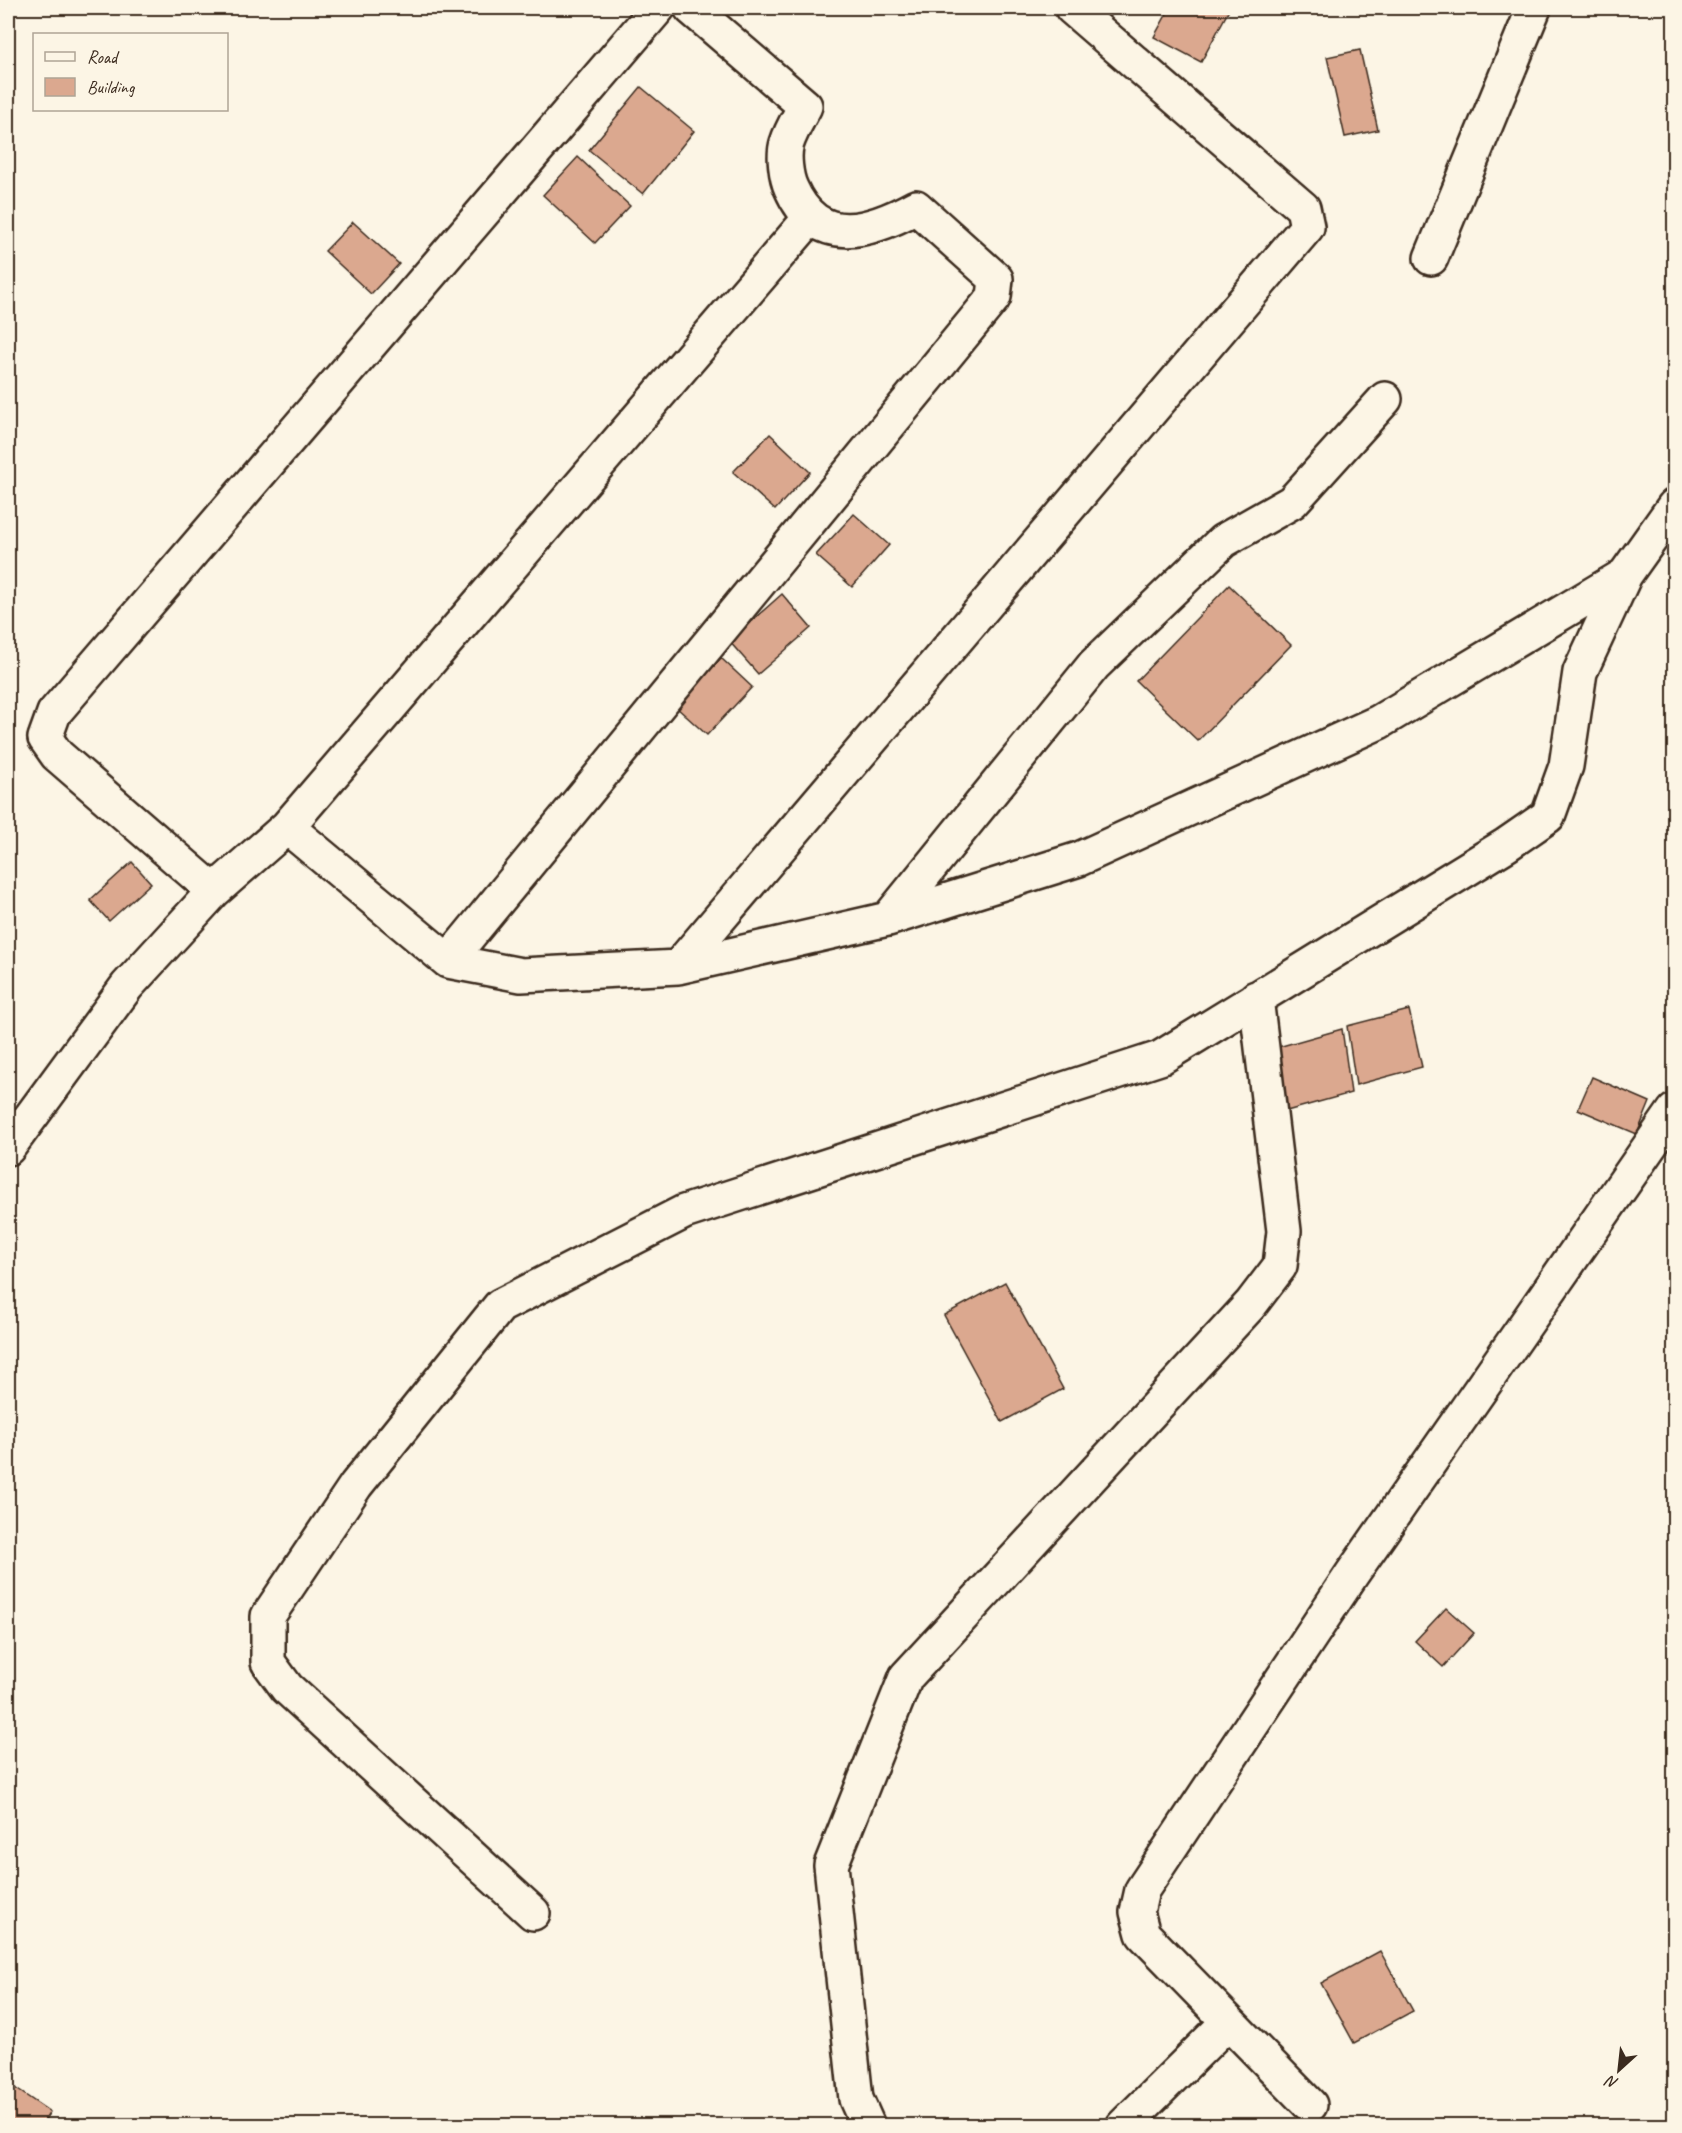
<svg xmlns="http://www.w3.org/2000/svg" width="1682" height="2133" font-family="Caveat,sans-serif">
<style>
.building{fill:#dba88f;stroke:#3b2a1e;stroke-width:1.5}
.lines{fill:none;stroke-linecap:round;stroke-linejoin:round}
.street-casing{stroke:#3b2a1e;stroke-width:38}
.street{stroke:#fcf5e5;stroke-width:33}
</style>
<rect width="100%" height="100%" fill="#fcf5e5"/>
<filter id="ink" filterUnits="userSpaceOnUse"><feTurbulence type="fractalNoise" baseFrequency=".0167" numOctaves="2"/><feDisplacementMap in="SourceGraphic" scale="12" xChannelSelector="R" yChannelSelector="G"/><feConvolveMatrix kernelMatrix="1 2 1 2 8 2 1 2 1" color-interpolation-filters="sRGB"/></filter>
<g filter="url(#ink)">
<path class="building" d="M 1170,8 L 1230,8 L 1201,62 L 1154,37 Z
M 1360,50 L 1378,130 L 1345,137 L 1327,57 Z
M 641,87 L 694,131 L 643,194 L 589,150 Z
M 578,157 L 630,206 L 595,243 L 543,195 Z
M 353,222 L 399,264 L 371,294 L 325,251 Z
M 770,434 L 810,472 L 775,510 L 733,472 Z
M 854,514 L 889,545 L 852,587 L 816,555 Z
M 1229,585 L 1291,645 L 1198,741 L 1136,681 Z
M 782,594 L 811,628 L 758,674 L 729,641 Z
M 721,658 L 752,687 L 707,735 L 676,707 Z
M 132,862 L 151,883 L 109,921 L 90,900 Z
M 1409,1010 L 1422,1067 L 1356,1085 L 1347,1026 Z
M 1342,1029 L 1351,1093 L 1276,1114 L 1264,1051 Z
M 1592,1077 L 1650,1102 L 1637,1134 L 1578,1109 Z
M 1005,1282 L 1063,1389 L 1002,1422 L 944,1315 Z
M 1446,1608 L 1474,1633 L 1443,1667 L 1415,1641 Z
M 1380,1951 L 1413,2011 L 1354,2043 L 1321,1983 Z
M 9,2084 L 50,2112 L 41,2126 L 8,2126 Z"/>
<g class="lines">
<g class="street-casing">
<path id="street" d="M 811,217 L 287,827 L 448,961 L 521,975 L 678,967 L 1307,227 L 1303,208 L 1072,8
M 1431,258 L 1534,8
M 214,891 L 57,755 L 45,738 L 54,713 L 658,8
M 888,919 L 1079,859 L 1379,722 L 1625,575 L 1674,506
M 448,961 L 994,297 L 996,279 L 916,207 C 870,232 818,249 791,188 C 786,177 783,155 787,143 C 791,130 799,118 805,106 L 691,8
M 678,967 L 888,919 L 1094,665 L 1223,541 L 1292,502 L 1385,399
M 8,1148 L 127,986 L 214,891 L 287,827
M 533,1913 L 287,1688 L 268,1662 L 268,1616 L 356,1485 L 500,1306 L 684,1212 L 1160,1058 L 1506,845 L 1548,816 L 1566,766 L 1580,672 L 1625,575
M 1310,2105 L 1143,1934 L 1137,1912 L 1142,1890 L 1352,1574 L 1674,1111
M 868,2126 L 856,2099 L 831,1865 L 906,1677 L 1251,1304 L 1280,1266 L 1284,1231 L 1256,998
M 1123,2126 L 1228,2022"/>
</g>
<use href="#street" class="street"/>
</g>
</g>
<rect width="1682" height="2133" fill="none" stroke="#fcf5e5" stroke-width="30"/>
<rect x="15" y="15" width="1652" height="2103" fill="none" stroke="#3b2a1e" stroke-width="2" filter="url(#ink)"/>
<rect x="33" y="33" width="195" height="78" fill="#fcf5e5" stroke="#afa495" stroke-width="1.5"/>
<rect x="45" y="52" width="30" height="9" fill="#fcf5e5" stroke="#afa495" stroke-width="1.5"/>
<text x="87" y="63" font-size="18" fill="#3b2a1e">Road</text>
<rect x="45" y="78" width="30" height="18" fill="#dba88f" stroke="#afa495" stroke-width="1.5"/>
<text x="87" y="93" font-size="18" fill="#3b2a1e">Building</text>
<g transform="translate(1619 2070) rotate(207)" stroke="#fcf5e5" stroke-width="4.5" paint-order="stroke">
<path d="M0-4.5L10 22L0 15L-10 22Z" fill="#3b2a1e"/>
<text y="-9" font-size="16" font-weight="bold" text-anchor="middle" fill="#3b2a1e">N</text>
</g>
</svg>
